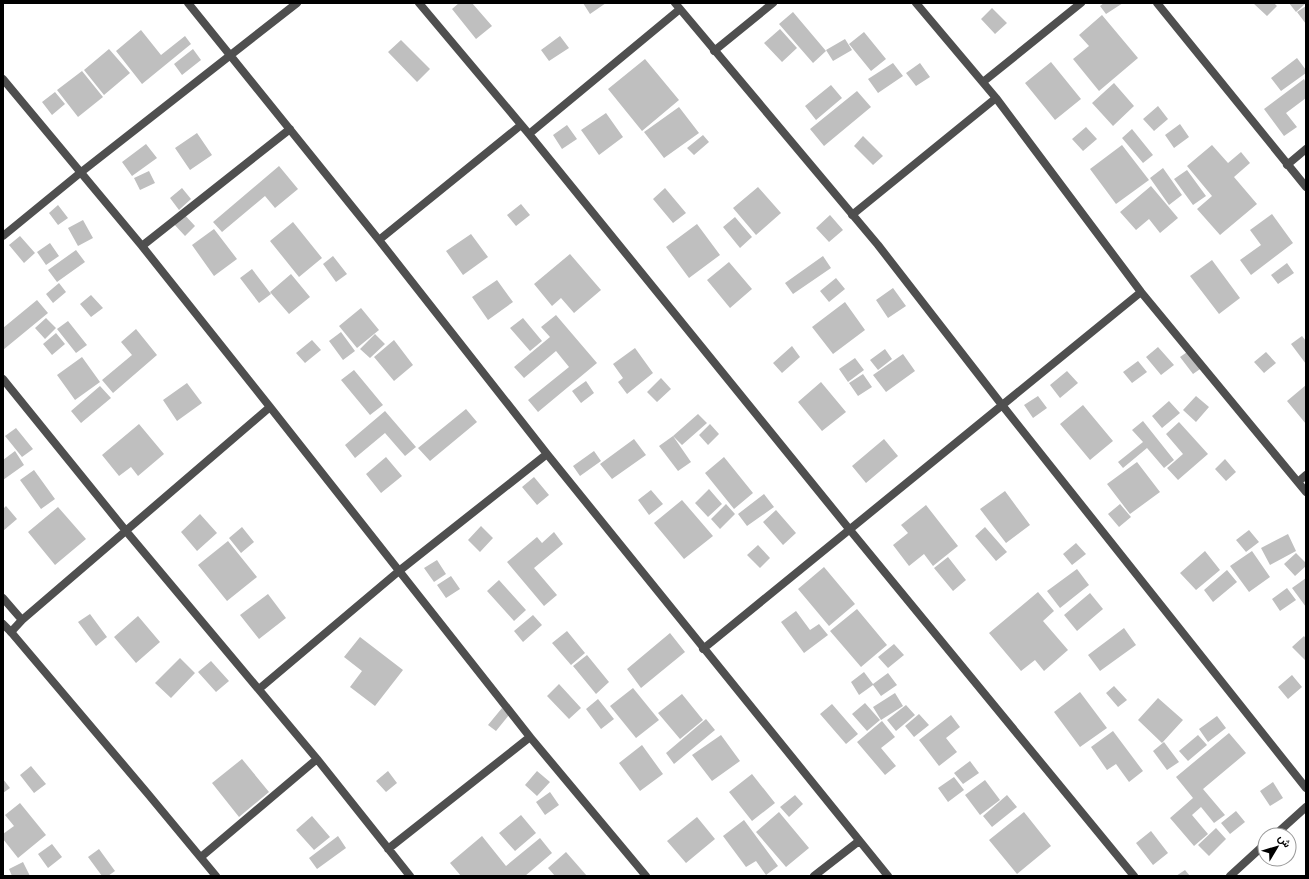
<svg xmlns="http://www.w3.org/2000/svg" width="1309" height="879" font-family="'Alegreya Sans',Vazirmatn,sans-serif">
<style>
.building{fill:#bfbfbf}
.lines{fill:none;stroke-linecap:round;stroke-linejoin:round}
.minor{stroke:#4f4f4f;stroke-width:8}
.tertiary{stroke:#4f4f4f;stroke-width:8}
</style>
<rect width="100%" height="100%" fill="#fff"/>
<path class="building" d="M 459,3 L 472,3 L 492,26 L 476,39 L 452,9 Z
M 583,3 L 606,3 L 590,14 Z
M 1104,3 L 1123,3 L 1106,14 L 1100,6 Z
M 1253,3 L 1274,3 L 1277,6 L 1267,16 Z
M 1289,3 L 1306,3 L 1296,12 Z
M 1306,6 L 1306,24 L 1297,12 Z
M 992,8 L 1007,23 L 995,34 L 981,19 Z
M 793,12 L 826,51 L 813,63 L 779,24 Z
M 1102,15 L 1138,58 L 1099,91 L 1073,59 L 1089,46 L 1079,35 Z
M 780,29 L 797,48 L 782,62 L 764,43 Z
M 141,30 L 161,55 L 185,36 L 191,44 L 142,84 L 116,51 Z
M 864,32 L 886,59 L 871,71 L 849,44 Z
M 560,36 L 569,48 L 549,61 L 541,50 Z
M 845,39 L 852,50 L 833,61 L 826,50 Z
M 401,40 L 430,69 L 417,82 L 388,52 Z
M 109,49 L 130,73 L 104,95 L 84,70 Z
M 193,49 L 201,60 L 182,75 L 174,64 Z
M 1297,58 L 1306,70 L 1306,73 L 1281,91 L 1271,78 Z
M 645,59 L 679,100 L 642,131 L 608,89 Z
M 1051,62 L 1081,99 L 1055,120 L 1025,83 Z
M 893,63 L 903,76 L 878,93 L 868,79 Z
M 920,63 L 930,77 L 916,86 L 906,73 Z
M 82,71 L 103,97 L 78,117 L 57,90 Z
M 1304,79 L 1306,83 L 1306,98 L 1286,113 L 1297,127 L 1284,136 L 1264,109 Z
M 1114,83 L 1134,106 L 1113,126 L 1092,103 Z
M 831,85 L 842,98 L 816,120 L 805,106 Z
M 857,91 L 871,107 L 824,146 L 810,129 Z
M 55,92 L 65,104 L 52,115 L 42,102 Z
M 1158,106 L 1168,119 L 1154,131 L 1143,119 Z
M 679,107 L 699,133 L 664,158 L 644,132 Z
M 606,113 L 623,137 L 599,155 L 581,130 Z
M 1180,124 L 1189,137 L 1174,148 L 1165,135 Z
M 567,125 L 577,139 L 562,149 L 553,135 Z
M 1086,127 L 1097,139 L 1083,151 L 1072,139 Z
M 1132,129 L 1153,155 L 1143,163 L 1122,138 Z
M 197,133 L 212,155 L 190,170 L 175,148 Z
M 703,135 L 709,142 L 694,155 L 687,148 Z
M 863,136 L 883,156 L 873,165 L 854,146 Z
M 146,144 L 157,158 L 132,176 L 122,162 Z
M 1122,145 L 1149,180 L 1116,204 L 1090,169 Z
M 1212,145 L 1228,163 L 1241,152 L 1250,163 L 1234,177 L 1257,204 L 1220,235 L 1197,209 L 1212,196 L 1187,166 Z
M 279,166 L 298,189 L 275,208 L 265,196 L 222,232 L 213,222 Z
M 1163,168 L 1182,195 L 1169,205 L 1150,178 Z
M 1187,170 L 1206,196 L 1193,205 L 1174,179 Z
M 149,171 L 155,183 L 140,190 L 134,178 Z
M 1151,186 L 1178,218 L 1160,233 L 1149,219 L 1136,230 L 1120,212 Z
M 758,187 L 781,213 L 756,235 L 733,208 Z
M 182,188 L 191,199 L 179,210 L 170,198 Z
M 665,188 L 686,213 L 673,223 L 653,199 Z
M 521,204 L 530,215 L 516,226 L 507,215 Z
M 58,205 L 68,218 L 58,225 L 49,213 Z
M 182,212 L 195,226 L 185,236 L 172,222 Z
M 1272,214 L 1293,243 L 1251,275 L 1240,260 L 1261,245 L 1250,230 Z
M 830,215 L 843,230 L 829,242 L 816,228 Z
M 735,217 L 752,237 L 740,248 L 723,227 Z
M 83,220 L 93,238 L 78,246 L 68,228 Z
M 293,222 L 322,258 L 299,277 L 270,241 Z
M 697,224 L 720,255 L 689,278 L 666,247 Z
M 214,229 L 237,259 L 214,276 L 192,245 Z
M 471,234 L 488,257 L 463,275 L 446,251 Z
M 20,236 L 35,253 L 24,263 L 9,245 Z
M 50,243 L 59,256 L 46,265 L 37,252 Z
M 76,250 L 85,262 L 57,282 L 48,270 Z
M 570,254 L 601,290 L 574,313 L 561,298 L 552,306 L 534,284 Z
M 333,256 L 347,274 L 336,282 L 323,264 Z
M 823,256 L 831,268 L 793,294 L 785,283 Z
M 1212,260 L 1240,298 L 1219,314 L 1190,276 Z
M 729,262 L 752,289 L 730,308 L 707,280 Z
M 1287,263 L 1294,273 L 1278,284 L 1271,275 Z
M 252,269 L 271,294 L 259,303 L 240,278 Z
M 291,274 L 310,297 L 289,314 L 270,292 Z
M 836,278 L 845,289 L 829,302 L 820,291 Z
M 497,280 L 513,302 L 488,320 L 472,297 Z
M 59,283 L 66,292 L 53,303 L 46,294 Z
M 893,288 L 906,306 L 888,318 L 876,300 Z
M 91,295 L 103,308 L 91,317 L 80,304 Z
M 37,300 L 48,313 L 3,350 L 3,328 Z
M 845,302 L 865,330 L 833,354 L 812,327 Z
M 361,308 L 379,330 L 357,348 L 339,326 Z
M 556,315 L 597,363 L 538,412 L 528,400 L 569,367 L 556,351 L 524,378 L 514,367 L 550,337 L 541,327 Z
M 46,318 L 56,328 L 45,339 L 35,328 Z
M 523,318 L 542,341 L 530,351 L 510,328 Z
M 68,321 L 87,345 L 76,353 L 57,329 Z
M 136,329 L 157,355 L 113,393 L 102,380 L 132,355 L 121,342 Z
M 341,332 L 355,351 L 343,360 L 329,341 Z
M 56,333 L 65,344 L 52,355 L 43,344 Z
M 375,334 L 385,344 L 370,358 L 360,349 Z
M 1302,336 L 1306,341 L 1306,364 L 1291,344 Z
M 312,340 L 321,350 L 305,363 L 296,353 Z
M 394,340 L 413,365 L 394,381 L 374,357 Z
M 792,346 L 800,357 L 782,373 L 773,363 Z
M 1158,347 L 1174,365 L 1161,375 L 1146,357 Z
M 635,348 L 653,373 L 627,394 L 618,382 L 623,378 L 613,364 Z
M 885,349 L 892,359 L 878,370 L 870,360 Z
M 1190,350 L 1203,367 L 1193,374 L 1180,357 Z
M 1266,352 L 1276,363 L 1264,373 L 1254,362 Z
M 903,354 L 915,371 L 886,392 L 873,375 Z
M 82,357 L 100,382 L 75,400 L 57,375 Z
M 855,358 L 864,370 L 848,382 L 839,369 Z
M 1138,361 L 1147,372 L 1132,383 L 1123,372 Z
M 354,370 L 383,405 L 370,415 L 341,380 Z
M 1067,371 L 1078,383 L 1060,398 L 1050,385 Z
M 863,374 L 872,387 L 858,396 L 849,383 Z
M 661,378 L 671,389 L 657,402 L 647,392 Z
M 586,381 L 594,393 L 581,403 L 572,391 Z
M 821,382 L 846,412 L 822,431 L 798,402 Z
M 187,383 L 202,403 L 177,421 L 163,400 Z
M 1306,385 L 1306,424 L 1287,401 Z
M 100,386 L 111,398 L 81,423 L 71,411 Z
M 1038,396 L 1047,408 L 1033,418 L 1024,405 Z
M 1196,396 L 1209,407 L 1196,422 L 1183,410 Z
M 1169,401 L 1180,413 L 1162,428 L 1152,416 Z
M 1083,405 L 1113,441 L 1090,460 L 1060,424 Z
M 466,409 L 477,422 L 430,461 L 418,448 Z
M 385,411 L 416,447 L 405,456 L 385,433 L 355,458 L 345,445 Z
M 698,414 L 707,423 L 682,445 L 673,436 Z
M 1143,421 L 1174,460 L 1164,468 L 1147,448 L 1123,468 L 1118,462 L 1143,442 L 1132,430 Z
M 1179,422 L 1208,454 L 1178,480 L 1167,468 L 1183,454 L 1166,434 Z
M 139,424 L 164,454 L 138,476 L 131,467 L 119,476 L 102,455 Z
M 710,424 L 719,434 L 708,445 L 699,435 Z
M 16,428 L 33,449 L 22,457 L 5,436 Z
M 673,436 L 691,462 L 678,471 L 659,446 Z
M 634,439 L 646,455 L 612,479 L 600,464 Z
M 884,439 L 898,456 L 866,483 L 852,466 Z
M 15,451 L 24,465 L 3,480 L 3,460 Z
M 594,451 L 601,461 L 580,476 L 573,466 Z
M 386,457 L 402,476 L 381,493 L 366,474 Z
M 724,457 L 753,493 L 734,509 L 705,473 Z
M 1225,459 L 1236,472 L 1226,481 L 1215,469 Z
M 1137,462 L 1160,492 L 1130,514 L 1107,484 Z
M 34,470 L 55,499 L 41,509 L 20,480 Z
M 534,477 L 549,495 L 537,505 L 522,487 Z
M 709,489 L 722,504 L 708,517 L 695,503 Z
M 651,490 L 663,504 L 649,515 L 638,500 Z
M 1005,491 L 1030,525 L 1006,543 L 980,509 Z
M 764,494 L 774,507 L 747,526 L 738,514 Z
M 682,500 L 713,536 L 684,559 L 654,523 Z
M 726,504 L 735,514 L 720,529 L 711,519 Z
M 1120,504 L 1131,517 L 1119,527 L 1108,514 Z
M 926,505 L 958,546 L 933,566 L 924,554 L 909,566 L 893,545 L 908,533 L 901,525 Z
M 6,506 L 17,519 L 3,531 L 3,509 Z
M 58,507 L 86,539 L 55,565 L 28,532 Z
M 776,510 L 796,533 L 783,545 L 763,522 Z
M 200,514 L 217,533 L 197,551 L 181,532 Z
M 481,526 L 493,538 L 480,552 L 468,540 Z
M 242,527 L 254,542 L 241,553 L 229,538 Z
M 985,527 L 1007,552 L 996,561 L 975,536 Z
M 1249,530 L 1259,542 L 1246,552 L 1236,540 Z
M 554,532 L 563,544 L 534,568 L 557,595 L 544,606 L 507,562 L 537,537 L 542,543 Z
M 1288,534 L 1296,551 L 1270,565 L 1261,548 Z
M 228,541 L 257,577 L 227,601 L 198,565 Z
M 1076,543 L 1086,554 L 1072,565 L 1063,554 Z
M 758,545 L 770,558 L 760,568 L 747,555 Z
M 1205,551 L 1220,570 L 1196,590 L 1180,573 Z
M 1252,551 L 1270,577 L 1249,592 L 1230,566 Z
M 1296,553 L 1306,563 L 1306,566 L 1295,576 L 1284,564 Z
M 948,557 L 966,580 L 953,591 L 934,568 Z
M 437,560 L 446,574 L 434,582 L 424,568 Z
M 824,567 L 855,604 L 829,626 L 798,589 Z
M 1077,569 L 1089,585 L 1060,608 L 1047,591 Z
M 1227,570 L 1237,582 L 1213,602 L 1204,590 Z
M 451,576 L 460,589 L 446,598 L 437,585 Z
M 1306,578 L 1306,607 L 1292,588 Z
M 499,580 L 526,610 L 514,621 L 487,591 Z
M 1287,588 L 1296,600 L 1280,611 L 1272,599 Z
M 1038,592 L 1054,611 L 1043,621 L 1068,650 L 1044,671 L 1035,660 L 1021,671 L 989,633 Z
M 1090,593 L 1103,609 L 1077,631 L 1064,615 Z
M 268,594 L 286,618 L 259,639 L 240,615 Z
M 857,609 L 887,645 L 861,667 L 830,631 Z
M 796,611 L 810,630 L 819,624 L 828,635 L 804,653 L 781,622 Z
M 90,614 L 107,637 L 96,646 L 78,622 Z
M 533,615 L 542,625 L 523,642 L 514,631 Z
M 138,616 L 160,642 L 136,663 L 114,637 Z
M 1124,628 L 1136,645 L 1100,671 L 1088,655 Z
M 567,631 L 585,653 L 571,665 L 552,643 Z
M 670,633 L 685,652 L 641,688 L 627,669 Z
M 1304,636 L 1306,639 L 1306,659 L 1305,660 L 1292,647 Z
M 360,637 L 403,670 L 375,706 L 350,687 L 362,671 L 344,657 Z
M 894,644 L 904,655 L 888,668 L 878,657 Z
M 587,655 L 609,682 L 596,694 L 573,666 Z
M 180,658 L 195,673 L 171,698 L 155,683 Z
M 211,661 L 229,681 L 216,692 L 198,672 Z
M 864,672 L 873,684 L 888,673 L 897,685 L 881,696 L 873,685 L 859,695 L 851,682 Z
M 1292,675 L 1302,687 L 1288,699 L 1278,687 Z
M 559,684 L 581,708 L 569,719 L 547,696 Z
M 1114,686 L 1127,700 L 1118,707 L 1106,693 Z
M 633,688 L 659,720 L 636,738 L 610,706 Z
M 1080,692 L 1107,728 L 1080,747 L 1054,712 Z
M 895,693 L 903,706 L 881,720 L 873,707 Z
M 682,694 L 703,720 L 680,739 L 658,713 Z
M 1158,698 L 1183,720 L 1162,743 L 1138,720 Z
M 598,699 L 614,719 L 601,729 L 586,709 Z
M 865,703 L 880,720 L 867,731 L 852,714 Z
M 832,704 L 858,734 L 846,744 L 820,714 Z
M 906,705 L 915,715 L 896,731 L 887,720 Z
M 502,708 L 509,715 L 496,731 L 488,725 Z
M 919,714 L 929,725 L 914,737 L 905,726 Z
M 951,715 L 960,727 L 946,738 L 957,752 L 939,766 L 919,740 Z
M 1217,716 L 1226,728 L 1208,742 L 1199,729 Z
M 706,719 L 715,730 L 674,764 L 666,753 Z
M 882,721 L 895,737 L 881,748 L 896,766 L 885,775 L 857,742 Z
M 1113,731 L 1143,771 L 1129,782 L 1116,764 L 1107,770 L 1091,747 Z
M 1229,733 L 1246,753 L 1203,789 L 1225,815 L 1214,823 L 1201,807 L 1192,815 L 1208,834 L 1194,846 L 1170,818 L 1193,798 L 1176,777 Z
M 721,735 L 740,761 L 712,781 L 692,755 Z
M 1198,735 L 1207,745 L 1188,761 L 1179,751 Z
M 1164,742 L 1179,762 L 1167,770 L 1153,751 Z
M 642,745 L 663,774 L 640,791 L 619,763 Z
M 242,759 L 269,792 L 239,817 L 212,783 Z
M 970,761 L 979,773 L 963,784 L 954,773 Z
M 31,766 L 46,784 L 34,793 L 20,775 Z
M 388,771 L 397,783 L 386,792 L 376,781 Z
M 537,771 L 550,782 L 537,796 L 525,785 Z
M 752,774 L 775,803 L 752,821 L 729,792 Z
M 954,777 L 964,790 L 948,802 L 938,788 Z
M 3,779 L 10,788 L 3,793 Z
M 985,780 L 1000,800 L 980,815 L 965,795 Z
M 1273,782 L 1283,798 L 1270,806 L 1260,791 Z
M 550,792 L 559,805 L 545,815 L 536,802 Z
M 795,795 L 803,804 L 789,817 L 780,807 Z
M 1007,795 L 1017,807 L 992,827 L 983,816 Z
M 20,803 L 46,835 L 18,858 L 3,839 L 3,834 L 14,826 L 5,815 Z
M 1236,811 L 1245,822 L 1230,834 L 1221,823 Z
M 779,812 L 809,848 L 786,867 L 756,832 Z
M 1024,812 L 1051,846 L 1017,874 L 989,840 Z
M 521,815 L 536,833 L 515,851 L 499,833 Z
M 312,816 L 330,837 L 314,850 L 296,830 Z
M 697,817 L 715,839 L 686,863 L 667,841 Z
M 744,820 L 778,866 L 766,875 L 756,861 L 746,867 L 723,836 Z
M 1216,828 L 1226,839 L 1209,856 L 1198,845 Z
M 1151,831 L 1168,853 L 1153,865 L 1136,843 Z
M 338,836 L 346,848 L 317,869 L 309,858 Z
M 482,836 L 506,866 L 540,838 L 552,853 L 525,876 L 461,876 L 450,863 Z
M 52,844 L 62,857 L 48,868 L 38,854 Z
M 99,849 L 115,871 L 108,876 L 102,876 L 88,857 Z
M 566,852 L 587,876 L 555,876 L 548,868 Z
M 23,862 L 30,876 L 12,876 L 9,869 Z
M 1185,870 L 1190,876 L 1176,876 Z"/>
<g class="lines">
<path class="minor" d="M 188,3 L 379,240 L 547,454 L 888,876
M 419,3 L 529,134 L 850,530 L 1134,876
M 675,3 L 878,245 L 1002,405 L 1306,788
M 916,3 L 996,98 L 1141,292 L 1306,492
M 1157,3 L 1306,187
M 714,51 L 773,3
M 3,79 L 142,246 L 270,407 L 530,737 L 646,876
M 983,82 L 1081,3
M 529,134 L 680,9
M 1287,165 L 1306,149
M 852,215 L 996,98
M 3,236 L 80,173 L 297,3
M 379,240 L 521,125
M 142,246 L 290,129
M 3,379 L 126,531 L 317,759 L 410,876
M 1298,482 L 1306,475
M 3,598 L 22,620
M 11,632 L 22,620 L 270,407
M 703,649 L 1141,292
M 259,689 L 399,571 L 547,454
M 1275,835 L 1306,807
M 388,849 L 530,737
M 201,857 L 317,759
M 814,876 L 859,841
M 1230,876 L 1265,844"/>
<path class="tertiary" d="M 3,624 L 11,632 L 148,794 L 216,876"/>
</g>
<rect width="1309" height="879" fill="none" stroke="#000000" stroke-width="8"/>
<g transform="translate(1277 847) rotate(52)"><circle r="19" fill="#ffffff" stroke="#999999"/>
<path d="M0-3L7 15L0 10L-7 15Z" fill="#000000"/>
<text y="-6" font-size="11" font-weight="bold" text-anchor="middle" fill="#000000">ش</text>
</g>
</svg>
